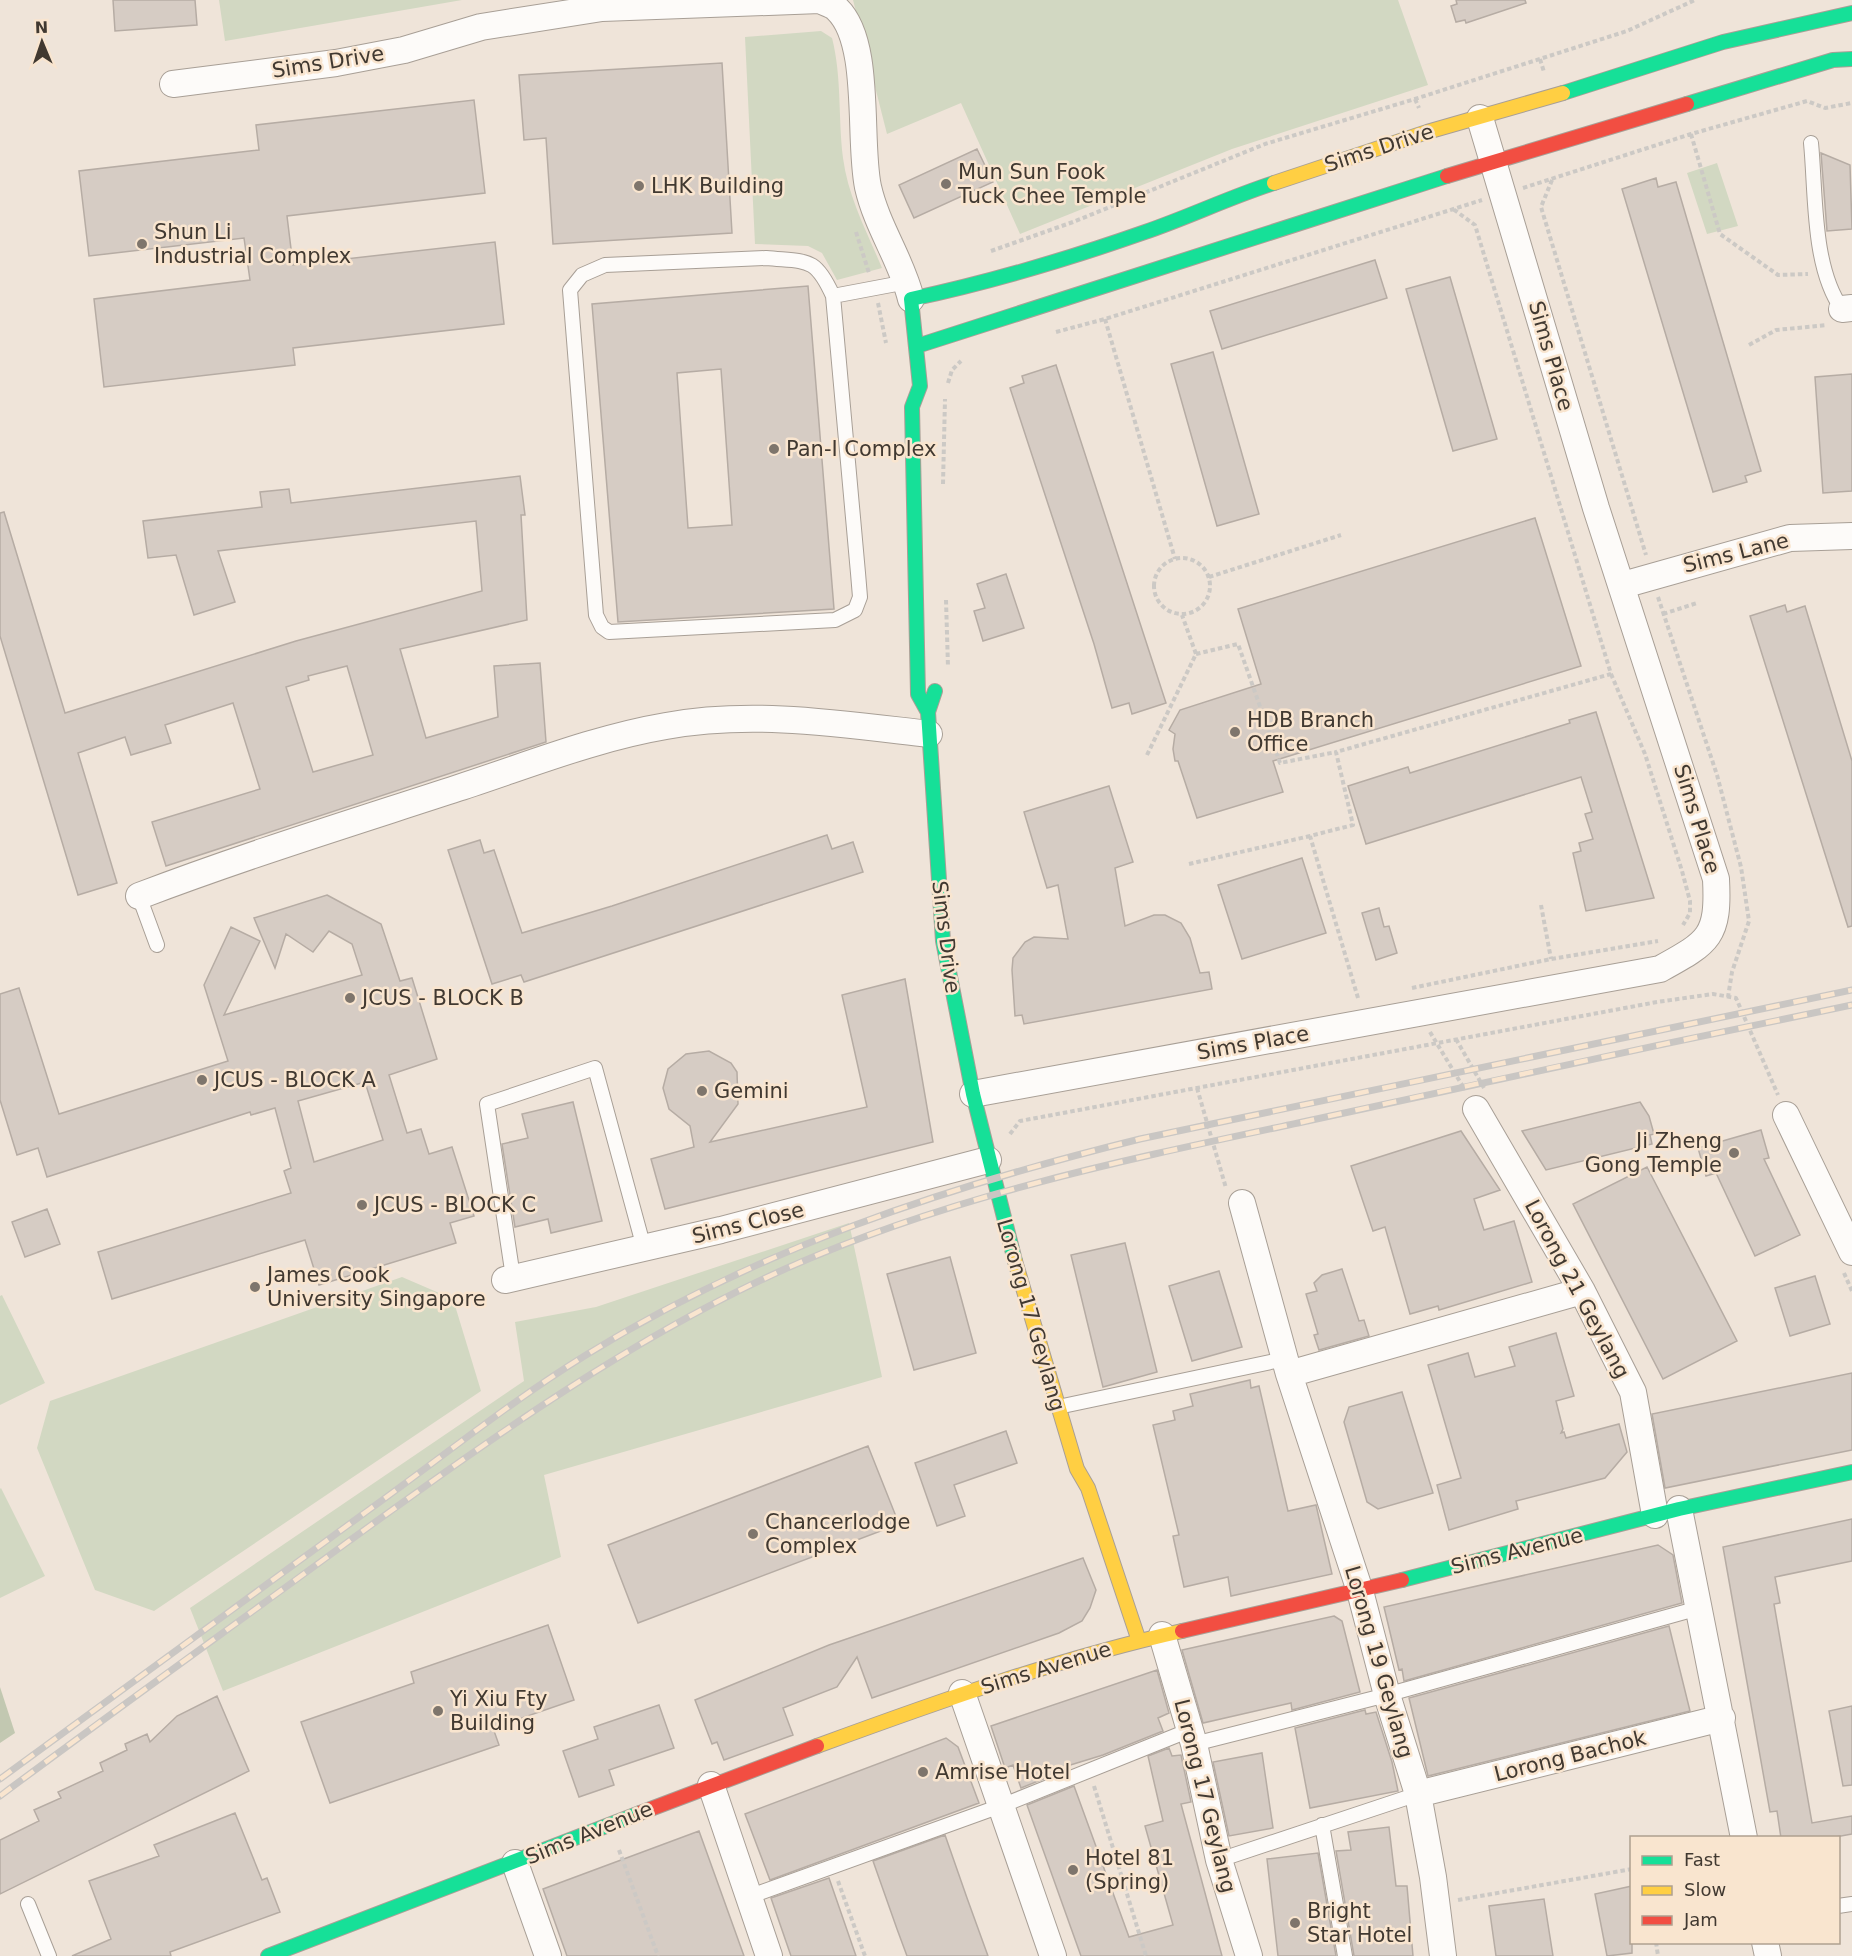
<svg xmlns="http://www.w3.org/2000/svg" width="1852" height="1956" font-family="'DejaVu Sans',sans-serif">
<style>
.green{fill:#d2d8c2}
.forest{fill:#c2c8b1}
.building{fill:#d6ccc4;stroke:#b6aca4;stroke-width:1.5;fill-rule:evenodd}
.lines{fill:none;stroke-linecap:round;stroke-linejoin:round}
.lane-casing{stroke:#a89f96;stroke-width:16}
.street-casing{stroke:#a89f96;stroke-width:28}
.fast-casing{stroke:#a89f96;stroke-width:16}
.slow-casing{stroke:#a89f96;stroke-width:16}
.jam-casing{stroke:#a89f96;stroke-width:16}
.path{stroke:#ccc9c5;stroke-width:4;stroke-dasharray:4.5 3;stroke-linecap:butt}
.lane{stroke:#fdfbf9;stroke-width:14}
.street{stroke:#fdfbf9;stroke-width:26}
.fast{stroke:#16e098;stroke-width:14}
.slow{stroke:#ffcf43;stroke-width:14}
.jam{stroke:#f24e42;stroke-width:14}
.rail-casing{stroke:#c9c6c3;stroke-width:7}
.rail{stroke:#f9e5cf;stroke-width:4.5;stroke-dasharray:14;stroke-linecap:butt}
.poi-dot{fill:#7e756c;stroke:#f9e5cf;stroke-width:2}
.labels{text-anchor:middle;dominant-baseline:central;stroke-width:5;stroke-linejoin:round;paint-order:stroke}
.street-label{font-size:21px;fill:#413931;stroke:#f9e5cf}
.poi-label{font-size:21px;fill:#413931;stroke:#f9e5cf;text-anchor:start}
</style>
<rect width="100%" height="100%" fill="#efe4d9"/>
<path class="green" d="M 219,0 L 462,0 L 225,41 Z
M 853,0 L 1398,0 L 1428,85 L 1232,149 L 1020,234 L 961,103 L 887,134 Z
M 821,31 L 832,38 C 842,77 838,118 843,158 C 848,197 867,232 882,268 L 837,280 L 822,253 L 808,246 L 755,244 L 745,37 Z
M 1717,163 L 1738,226 L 1707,234 L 1687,173 Z
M 849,1223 L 882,1377 L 544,1475 L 561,1557 L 223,1691 L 190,1608 L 524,1381 L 515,1322 L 596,1307 Z
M 402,1277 L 453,1299 L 481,1391 L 154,1611 L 95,1590 L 37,1448 L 50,1401 Z
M 2,1295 L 45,1383 L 0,1405 L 0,1296 Z
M 1,1488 L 45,1576 L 0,1598 L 0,1489 Z"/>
<path class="forest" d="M 0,1687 L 15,1733 L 0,1743 Z"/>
<path class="building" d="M 113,0 L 195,0 L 197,25 L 115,31 Z
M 1456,0 L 1525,0 L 1526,3 L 1466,23 L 1465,20 L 1456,22 L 1451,6 L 1457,4 Z
M 722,63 L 732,233 L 553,244 L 546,138 L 524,140 L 519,75 Z
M 474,100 L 485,193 L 287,216 L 293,265 L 495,242 L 504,324 L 293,348 L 295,365 L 104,387 L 94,299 L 250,280 L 244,238 L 89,256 L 79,171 L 259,150 L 256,125 Z
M 977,149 L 993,182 L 914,218 L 899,185 Z
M 1821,153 L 1850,165 L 1852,229 L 1827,231 Z
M 1656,178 L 1658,187 L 1676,182 L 1761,471 L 1745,476 L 1747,482 L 1713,492 L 1622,189 Z
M 1375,260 L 1387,298 L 1222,349 L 1210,311 Z
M 1450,277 L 1497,439 L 1453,451 L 1406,289 Z
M 808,286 L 834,609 L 618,622 L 592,304 ZM 721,369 L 732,525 L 688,528 L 677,373 Z
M 1213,352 L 1259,514 L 1217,526 L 1171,364 Z
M 1056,365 L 1166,703 L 1132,714 L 1129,703 L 1112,708 L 1094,644 L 1010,388 L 1024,383 L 1022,376 Z
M 1852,374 L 1852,491 L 1823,493 L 1815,377 Z
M 520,476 L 525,515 L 521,515 L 527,620 L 400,649 L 426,738 L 498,717 L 494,666 L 540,663 L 546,742 L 166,866 L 152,822 L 260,789 L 233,703 L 165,725 L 171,743 L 131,755 L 125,737 L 78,753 L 117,883 L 78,895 L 0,636 L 0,513 L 4,512 L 65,713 L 296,641 L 482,591 L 476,521 L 218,551 L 235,602 L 194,615 L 176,555 L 148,558 L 143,521 L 262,507 L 260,492 L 289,489 L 291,503 ZM 347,666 L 373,755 L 313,772 L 286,687 L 309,680 L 308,676 Z
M 1535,518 L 1581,666 L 1273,761 L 1283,792 L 1197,818 L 1178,761 L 1175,761 L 1173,749 L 1175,734 L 1169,730 L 1180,710 L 1261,684 L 1238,609 Z
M 1006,574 L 1024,628 L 983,641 L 974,611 L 985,608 L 977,584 Z
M 1785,605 L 1787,612 L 1805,606 L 1852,761 L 1852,926 L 1848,927 L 1750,616 Z
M 1596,712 L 1654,898 L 1586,911 L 1573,853 L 1581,851 L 1579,843 L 1593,839 L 1585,814 L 1592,812 L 1581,777 L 1366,844 L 1348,786 L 1408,767 L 1410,773 L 1570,723 L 1569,720 Z
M 1109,786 L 1133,862 L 1115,868 L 1125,926 L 1154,915 L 1165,915 L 1181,923 L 1190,938 L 1200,973 L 1209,972 L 1212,989 L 1024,1024 L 1022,1015 L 1015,1016 L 1012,970 L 1013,958 L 1025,942 L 1034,937 L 1068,939 L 1058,885 L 1047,888 L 1024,812 Z
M 827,835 L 832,849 L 853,842 L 863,872 L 524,982 L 521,975 L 492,984 L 448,850 L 480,840 L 484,853 L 494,850 L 522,933 L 612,906 Z
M 1302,858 L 1326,933 L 1242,959 L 1218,885 Z
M 327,895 L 381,924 L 400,981 L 412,978 L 437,1059 L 389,1075 L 407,1133 L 421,1129 L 429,1154 L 452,1147 L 474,1216 L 450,1223 L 456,1243 L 319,1285 L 305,1240 L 112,1299 L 98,1252 L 291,1193 L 284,1171 L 291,1168 L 275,1108 L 251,1115 L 250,1112 L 47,1177 L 38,1148 L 17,1155 L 0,1100 L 0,994 L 19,988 L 59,1114 L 228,1061 L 204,985 L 231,927 L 260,941 L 224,1015 L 362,975 L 352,944 L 329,931 L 313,952 L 286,934 L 275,968 L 254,918 ZM 365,1082 L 383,1140 L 314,1162 L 298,1101 Z
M 1379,908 L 1384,927 L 1389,926 L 1397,953 L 1376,960 L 1362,913 Z
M 905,979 L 933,1142 L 665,1209 L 651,1159 L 694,1147 L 690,1126 L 669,1109 L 663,1088 L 668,1069 L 686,1054 L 709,1051 L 731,1063 L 737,1072 L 738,1104 L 710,1142 L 867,1107 L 842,995 Z
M 573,1102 L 602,1221 L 551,1233 L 548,1219 L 515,1227 L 502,1144 L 528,1138 L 522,1114 Z
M 1640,1102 L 1649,1116 L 1654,1134 L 1650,1135 L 1652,1144 L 1546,1170 L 1522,1131 Z
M 1761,1130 L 1769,1158 L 1764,1159 L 1800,1235 L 1755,1256 L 1716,1173 L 1706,1176 L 1698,1148 Z
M 1461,1131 L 1500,1190 L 1474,1199 L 1484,1230 L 1514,1221 L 1532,1282 L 1439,1310 L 1438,1306 L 1410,1314 L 1385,1227 L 1373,1231 L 1351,1166 Z
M 1647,1167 L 1737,1341 L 1663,1379 L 1573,1204 Z
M 47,1209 L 60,1244 L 25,1257 L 12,1222 Z
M 1125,1243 L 1157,1372 L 1103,1387 L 1071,1255 Z
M 950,1257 L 976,1353 L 914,1370 L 887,1274 Z
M 1342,1269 L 1359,1321 L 1364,1320 L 1369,1336 L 1319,1350 L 1314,1335 L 1318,1334 L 1306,1294 L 1317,1291 L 1314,1283 L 1322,1275 Z
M 1219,1271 L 1242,1347 L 1192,1361 L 1169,1286 Z
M 1815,1276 L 1830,1324 L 1790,1336 L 1775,1288 Z
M 1556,1333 L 1574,1396 L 1556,1401 L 1563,1429 L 1561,1433 L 1564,1432 L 1566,1438 L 1619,1424 L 1627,1452 L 1605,1478 L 1516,1501 L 1518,1509 L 1449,1530 L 1437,1485 L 1461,1478 L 1428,1365 L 1468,1353 L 1475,1377 L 1515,1366 L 1509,1347 Z
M 1852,1373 L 1852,1450 L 1665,1488 L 1652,1414 Z
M 1250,1380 L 1251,1388 L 1259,1386 L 1288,1511 L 1316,1505 L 1332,1574 L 1231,1596 L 1228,1577 L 1184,1587 L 1173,1536 L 1179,1535 L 1153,1425 L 1175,1420 L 1173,1411 L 1193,1406 L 1190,1394 Z
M 1402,1392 L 1433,1493 L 1378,1509 L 1367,1502 L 1344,1422 L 1349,1407 Z
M 1006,1431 L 1017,1463 L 954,1485 L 965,1516 L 937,1526 L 915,1463 Z
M 868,1446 L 899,1524 L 638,1623 L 608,1545 Z
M 1852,1519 L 1852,1561 L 1775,1577 L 1780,1603 L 1774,1604 L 1812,1823 L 1852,1816 L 1852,1834 L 1830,1838 L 1781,1838 L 1777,1811 L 1770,1812 L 1723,1547 Z
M 1658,1545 L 1673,1555 L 1682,1603 L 1404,1681 L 1402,1669 L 1399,1670 L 1384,1607 Z
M 1083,1558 L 1096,1590 L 1090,1608 L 1082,1621 L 1059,1633 L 872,1698 L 857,1657 L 837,1687 L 783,1708 L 793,1735 L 724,1760 L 717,1742 L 712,1744 L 695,1700 L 829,1645 Z
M 1334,1616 L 1342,1621 L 1360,1692 L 1292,1710 L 1291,1703 L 1203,1723 L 1182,1650 Z
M 548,1625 L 574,1700 L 493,1728 L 499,1745 L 330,1803 L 301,1722 L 414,1683 L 411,1672 Z
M 1669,1626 L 1690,1711 L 1428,1776 L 1409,1698 Z
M 1157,1670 L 1169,1713 L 1158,1718 L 1163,1731 L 1103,1755 L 1067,1766 L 1068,1769 L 1021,1788 L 1013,1765 L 1005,1768 L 991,1726 Z
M 217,1696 L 249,1771 L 0,1894 L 0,1840 L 39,1821 L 34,1810 L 61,1798 L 58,1792 L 103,1771 L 100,1763 L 127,1750 L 125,1744 L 147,1734 L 150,1742 L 177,1716 Z
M 659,1705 L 674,1748 L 609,1770 L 614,1785 L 579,1797 L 563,1751 L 598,1739 L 594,1727 Z
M 1852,1706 L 1852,1785 L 1843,1786 L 1829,1711 Z
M 1365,1710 L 1366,1714 L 1376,1712 L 1392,1762 L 1398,1791 L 1310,1808 L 1295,1728 Z
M 946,1738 L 958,1747 L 979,1803 L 770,1880 L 745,1814 Z
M 1169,1748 L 1172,1756 L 1181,1755 L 1191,1802 L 1181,1804 L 1222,1956 L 1081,1956 L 1027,1805 L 1074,1786 L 1129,1937 L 1173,1925 L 1145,1826 L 1163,1821 L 1148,1756 Z
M 1262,1753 L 1273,1828 L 1229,1836 L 1213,1762 Z
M 235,1813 L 262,1880 L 267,1878 L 280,1912 L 170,1952 L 171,1956 L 72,1956 L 111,1939 L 89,1881 L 159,1856 L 154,1845 Z
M 1389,1827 L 1396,1886 L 1407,1886 L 1413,1956 L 1354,1956 L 1336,1851 L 1351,1850 L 1348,1832 Z
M 699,1831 L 744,1956 L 567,1956 L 543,1889 Z
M 945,1835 L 967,1898 L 988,1956 L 907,1956 L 897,1929 L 873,1861 Z
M 1318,1853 L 1336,1956 L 1278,1956 L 1267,1859 Z
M 829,1878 L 856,1956 L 791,1956 L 771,1898 Z
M 1632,1886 L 1632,1953 L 1607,1956 L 1595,1894 Z
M 1544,1899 L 1553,1956 L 1496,1956 L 1489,1906 Z"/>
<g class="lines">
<g class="lane-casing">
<path id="lane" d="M 1811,143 C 1816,193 1812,267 1842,309
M 766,258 C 807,262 815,256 833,296 L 858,573 L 860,597 L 855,610 L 835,620 L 609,632 L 602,627 L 596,615 L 570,290 L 582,275 L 605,265 Z
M 833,296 L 907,282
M 139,896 L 157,945
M 513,1277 L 487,1104 L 595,1068 L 644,1248
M 1058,1407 L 1285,1359
M 1194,1744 L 1375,1698 L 1699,1608
M 1322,1825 L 1345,1956
M 1219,1860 L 1418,1794
M 748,1897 L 1006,1804 L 1190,1730
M 28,1904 L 49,1956
M 1838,1906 L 1852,1904"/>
</g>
<g class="street-casing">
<path id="street" d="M 173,84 L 336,63 L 404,50 L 481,27 L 602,8 L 820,0 C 825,3 833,5 837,9 C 872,42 858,140 868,187 C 877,227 902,261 911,299
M 1842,309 L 1852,308
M 1623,585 L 1790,538 L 1852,536
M 139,896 C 244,856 351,823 458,788 C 526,766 595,738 666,726 C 753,710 842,724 929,734
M 973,1094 L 1660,969 C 1709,942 1719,937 1716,879 L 1596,508 L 1480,118
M 1476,1109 L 1582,1291 L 1633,1392 L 1655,1515
M 1786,1115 L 1852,1252
M 1242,1203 L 1289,1374 L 1360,1591 L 1387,1695 L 1418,1794 L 1433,1877 L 1443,1956
M 505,1280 L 721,1230 L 988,1160
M 1289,1374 L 1582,1291
M 1679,1509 L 1744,1838
M 1162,1635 L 1194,1744 L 1219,1860 L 1249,1956
M 962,1693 L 1053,1956
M 711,1785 L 769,1956
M 1418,1794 L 1722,1718
M 515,1863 L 548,1956
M 1765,1942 L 1768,1956"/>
</g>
<g class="fast-casing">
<path id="fast" d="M 1563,93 L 1723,42 L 1852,13
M 1687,104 L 1833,60 L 1852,59
M 917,346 L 1447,176
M 935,691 L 928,712 L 943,941 L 973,1094 L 1015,1261
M 928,712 L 918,694 L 912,407 L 920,386 L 911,299 C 991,282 1068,259 1145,232 C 1189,217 1230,197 1274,183
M 1402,1580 L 1679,1509 L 1852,1472
M 268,1956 L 640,1813"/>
</g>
<g class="slow-casing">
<path id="slow" d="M 1274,183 L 1427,132 L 1563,93
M 1015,1261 L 1077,1469 L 1088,1488 L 1139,1641
M 817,1746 C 937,1702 1057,1659 1182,1631"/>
</g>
<g class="jam-casing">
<path id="jam" d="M 1447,176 L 1687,104
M 1182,1631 L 1402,1580
M 640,1813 L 817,1746"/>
</g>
<path class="path" d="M 1540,59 L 1544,72
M 1415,99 L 1419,108
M 1691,134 L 1720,234 L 1778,275 L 1808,274
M 1552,180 L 1541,207 L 1646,555
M 1523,188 L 1691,134 L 1807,101 L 1825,108 L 1852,103
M 856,232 L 869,273
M 991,251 L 1073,222 L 1265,144 L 1415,99 L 1627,31 L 1695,0
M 878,303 L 886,343
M 1105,319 L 1175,559
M 1056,332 L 1105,319 L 1482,200
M 1749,345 L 1776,330 L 1827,325
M 948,383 L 952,370 L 961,361
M 943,484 L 945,399
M1154 586a28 28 0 1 1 56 0a28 28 0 1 1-56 0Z
M 1209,577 L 1341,535
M 1658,597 L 1717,775 L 1741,867 L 1749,921 L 1732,972 L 1728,997
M 946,600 L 948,667
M 1663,614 L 1697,603
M 1196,654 L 1238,644 L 1280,763 L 1336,752
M 1611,674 L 1645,754 L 1682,871 L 1690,901 L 1690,913 L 1683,925
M 1147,755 L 1196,654 L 1182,615
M 1189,864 L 1310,836
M 1541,905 L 1551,959
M 1412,988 L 1551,959 L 1658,941
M 1358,998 L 1310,836 L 1353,825 L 1336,752 L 1611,674 L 1475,225 L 1453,209
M 1430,1032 L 1465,1090
M 1456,1039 L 1484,1088
M 1197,1088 L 1226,1188
M 1010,1134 L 1020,1121 L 1657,1002 L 1713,994 L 1736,998 L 1778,1095
M 1844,1273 L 1852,1291
M 1094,1786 L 1146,1956
M 619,1850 L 658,1956
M 838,1881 L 865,1956
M 1458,1900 L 1632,1869
M 1656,1942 L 1658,1956"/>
<use href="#lane" class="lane"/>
<use href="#street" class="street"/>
<use href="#fast" class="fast"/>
<use href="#slow" class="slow"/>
<use href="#jam" class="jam"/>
<g class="rail-casing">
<path id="rail" d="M 0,1779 C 123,1689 247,1599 370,1509 C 441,1458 511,1401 586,1355 C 758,1249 945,1187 1140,1139 L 1852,990
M 0,1796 C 115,1710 233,1626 349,1541 C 488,1441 628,1339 785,1269 C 949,1196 1124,1160 1298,1123 C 1483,1082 1667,1043 1852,1005"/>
</g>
<use href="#rail" class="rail"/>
</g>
<g class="poi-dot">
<circle cx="946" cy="184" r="6"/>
<circle cx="639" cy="186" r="6"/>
<circle cx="142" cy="244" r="6"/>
<circle cx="774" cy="449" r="6"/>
<circle cx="1235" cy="732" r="6"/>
<circle cx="350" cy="998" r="6"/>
<circle cx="202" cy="1080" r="6"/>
<circle cx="702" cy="1091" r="6"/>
<circle cx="1734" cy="1153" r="6"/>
<circle cx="362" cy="1205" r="6"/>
<circle cx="255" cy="1287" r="6"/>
<circle cx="753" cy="1534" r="6"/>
<circle cx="438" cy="1711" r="6"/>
<circle cx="923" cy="1772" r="6"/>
<circle cx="1073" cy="1870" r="6"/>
<circle cx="1295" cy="1923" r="6"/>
</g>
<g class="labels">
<g class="street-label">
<text transform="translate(328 62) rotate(-9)">Sims Drive</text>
<text transform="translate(1379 148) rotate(-18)">Sims Drive</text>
<text transform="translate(1551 356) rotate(74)">Sims Place</text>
<text transform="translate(1736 553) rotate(-14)">Sims Lane</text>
<text transform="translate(1697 819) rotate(73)">Sims Place</text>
<text transform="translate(946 937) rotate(83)">Sims Drive</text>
<text transform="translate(1253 1043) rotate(-10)">Sims Place</text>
<text transform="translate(748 1223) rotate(-14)">Sims Close</text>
<text transform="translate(1577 1289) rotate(62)">Lorong 21 Geylang</text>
<text transform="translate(1031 1315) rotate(74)">Lorong 17 Geylang</text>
<text transform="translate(1517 1551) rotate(-14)">Sims Avenue</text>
<text transform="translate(1379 1662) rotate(74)">Lorong 19 Geylang</text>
<text transform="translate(1046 1668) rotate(-17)">Sims Avenue</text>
<text transform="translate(1570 1756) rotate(-14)">Lorong Bachok</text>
<text transform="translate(1205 1796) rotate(76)">Lorong 17 Geylang</text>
<text transform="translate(589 1833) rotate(-22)">Sims Avenue</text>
</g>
<g class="poi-label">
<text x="958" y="172">Mun Sun Fook<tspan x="958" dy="24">Tuck Chee Temple</tspan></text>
<text x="651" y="186">LHK Building</text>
<text x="154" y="232">Shun Li<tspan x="154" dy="24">Industrial Complex</tspan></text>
<text x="786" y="449">Pan-I Complex</text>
<text x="1247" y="720">HDB Branch<tspan x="1247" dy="24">Office</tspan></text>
<text x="362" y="998">JCUS - BLOCK B</text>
<text x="214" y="1080">JCUS - BLOCK A</text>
<text x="714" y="1091">Gemini</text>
<text x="1722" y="1141" text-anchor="end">Ji Zheng<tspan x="1722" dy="24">Gong Temple</tspan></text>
<text x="374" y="1205">JCUS - BLOCK C</text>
<text x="267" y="1275">James Cook<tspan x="267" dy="24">University Singapore</tspan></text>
<text x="765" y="1522">Chancerlodge<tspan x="765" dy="24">Complex</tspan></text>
<text x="450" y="1699">Yi Xiu Fty<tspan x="450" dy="24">Building</tspan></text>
<text x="935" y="1772">Amrise Hotel</text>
<text x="1085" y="1858">Hotel 81<tspan x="1085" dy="24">(Spring)</tspan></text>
<text x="1307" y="1911">Bright<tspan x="1307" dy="24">Star Hotel</tspan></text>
</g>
</g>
<rect x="1630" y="1836" width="210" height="108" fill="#f9e5cf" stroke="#afa090" stroke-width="1.5"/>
<rect x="1642" y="1856" width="30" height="9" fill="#16e098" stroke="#afa090" stroke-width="1.5"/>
<text x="1684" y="1866" font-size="18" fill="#413931">Fast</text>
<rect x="1642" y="1886" width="30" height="9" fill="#ffcf43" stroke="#afa090" stroke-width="1.5"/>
<text x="1684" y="1896" font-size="18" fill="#413931">Slow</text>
<rect x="1642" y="1916" width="30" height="9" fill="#f24e42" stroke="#afa090" stroke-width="1.5"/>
<text x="1684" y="1926" font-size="18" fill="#413931">Jam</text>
<g transform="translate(42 42) rotate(358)" stroke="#f9e5cf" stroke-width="4.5" paint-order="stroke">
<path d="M0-4.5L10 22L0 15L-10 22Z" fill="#413931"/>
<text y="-9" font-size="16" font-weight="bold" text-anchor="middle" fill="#413931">N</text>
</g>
</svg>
